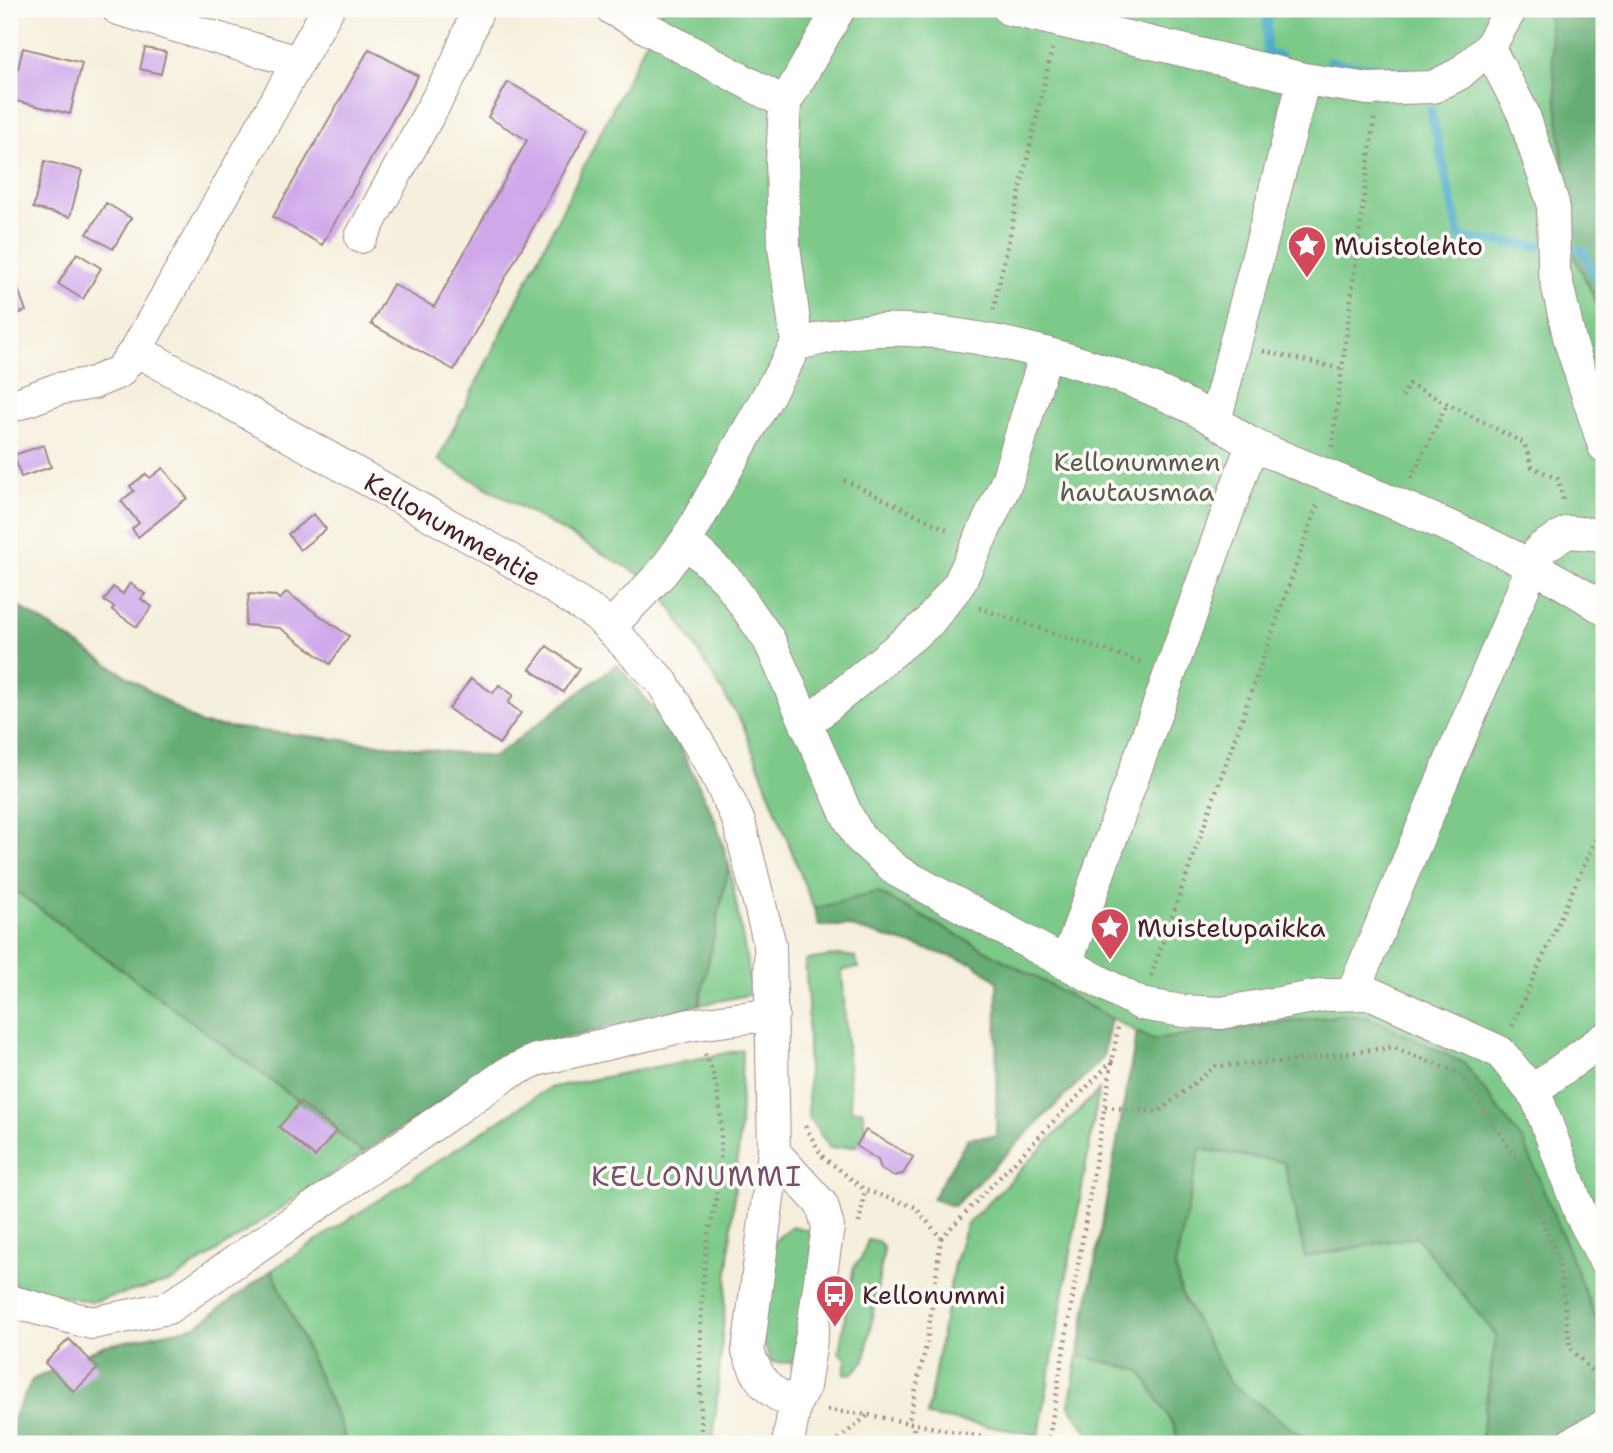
<svg xmlns="http://www.w3.org/2000/svg" width="1613" height="1453" font-family="'Shantell Sans',sans-serif">
<style>
.green{fill:#7cc989;stroke:#63745a;stroke-width:2}
.forest{fill:#65ad75;stroke:#586650;stroke-width:2}
.lines{fill:none;stroke-linecap:round;stroke-linejoin:round}
.stream{stroke:#49aac8;stroke-width:9}
.building{fill:#cfa8ea}
.minor-casing{stroke:#a08784;stroke-width:34}
.path{stroke:#a08784;stroke-width:4.5;stroke-dasharray:2 5;stroke-linecap:butt}
.minor{stroke:#fff;stroke-width:32}
.labels{text-anchor:middle;dominant-baseline:central;stroke-width:7;stroke-linejoin:round;paint-order:stroke}
.poi-label{font-size:26px;fill:#4a1f2b;stroke:#fdfcf7;text-anchor:start}
.park-label{font-size:26px;fill:#5c5a4c;stroke:#fdfcf7}
.street-label{font-size:26px;fill:#4a1f2b;stroke:#fdfcf7}
.neighbourhood-label{font-size:28px;letter-spacing:2px;fill:#794f6e;stroke:#fdfcf7}
</style>
<rect width="100%" height="100%" fill="#fdfcf7"/>
<filter id="ink" filterUnits="userSpaceOnUse"><feTurbulence type="fractalNoise" baseFrequency=".0143" numOctaves="2"/><feDisplacementMap in="SourceGraphic" scale="14" xChannelSelector="R" yChannelSelector="G"/><feConvolveMatrix kernelMatrix="1 2 1 2 8 2 1 2 1" color-interpolation-filters="sRGB"/></filter>
<filter id="wash" filterUnits="userSpaceOnUse"><feTurbulence type="fractalNoise" baseFrequency=".00686" numOctaves="4" result="noise"/><feDisplacementMap in="SourceGraphic" scale="28" xChannelSelector="R" yChannelSelector="G"/><feGaussianBlur stdDeviation="1.57" result="paint"/><feColorMatrix in="noise" values="0 0 0 0 0 0 0 0 0 0 0 0 0 0 0 0 0 1.4 0 .05"/><feComposite in="paint" operator="in"/></filter>
<g filter="url(#wash)">
<rect width="100%" height="100%" fill="#f5efdd"/>
<path class="green" d="M 662,9 L 1548,9 L 1571,249 L 1604,318 L 1604,1339 L 1525,1144 L 1342,1015 L 1152,1040 L 877,892 L 814,909 L 743,725 L 662,593 L 642,576 L 438,460 Z
M 729,865 L 753,994 L 699,1005 Z
M 9,886 L 300,1102 L 363,1153 L 172,1281 L 91,1302 L 17,1286 L 9,1280 Z
M 839,955 L 855,957 L 859,968 L 842,970 L 851,1110 L 862,1110 L 866,1130 L 856,1146 L 830,1148 L 808,1116 L 808,1003 L 805,960 Z
M 742,1050 L 740,1129 L 713,1444 L 332,1444 L 345,1435 L 272,1270 L 549,1088 Z
M 1099,1090 L 1039,1435 L 927,1416 L 954,1265 L 966,1225 Z
M 1199,1149 L 1285,1162 L 1305,1257 L 1416,1236 L 1496,1335 L 1480,1444 L 1312,1444 L 1229,1382 L 1181,1293 L 1175,1267 Z
M 792,1226 L 811,1231 L 816,1246 L 800,1350 L 790,1363 L 771,1362 L 760,1331 L 771,1244 Z
M 868,1240 L 878,1241 L 884,1249 L 865,1360 L 853,1373 L 844,1374 L 846,1358 L 839,1352 L 854,1266 L 861,1259 Z
M 1078,1355 L 1141,1371 L 1175,1428 L 1178,1444 L 1088,1444 L 1090,1435 L 1069,1406 Z"/>
<path class="forest" d="M 1548,9 L 1604,9 L 1604,318 L 1571,249 Z
M 9,600 L 201,724 L 494,757 L 617,664 L 675,736 L 716,822 L 729,865 L 699,1005 L 523,1049 L 363,1153 L 300,1102 L 9,886 Z
M 877,892 L 1111,1018 L 1103,1058 L 954,1206 L 932,1199 L 968,1138 L 996,1136 L 997,981 L 973,963 L 848,926 L 819,926 L 814,909 Z
M 1342,1015 L 1370,1018 L 1464,1063 L 1525,1144 L 1604,1339 L 1604,1417 L 1582,1423 L 1552,1444 L 1480,1444 L 1496,1335 L 1416,1236 L 1305,1257 L 1284,1162 L 1200,1149 L 1175,1267 L 1181,1293 L 1229,1382 L 1312,1444 L 1178,1444 L 1175,1428 L 1141,1371 L 1078,1355 L 1137,1032 L 1152,1040 Z
M 272,1270 L 345,1436 L 332,1444 L 9,1444 L 9,1426 L 32,1380 L 103,1346 L 196,1326 Z"/>
<g class="lines">
<path class="stream" d="M 1268,9 L 1266,54 L 1280,56
M 1330,62 L 1411,73
M 1431,111 L 1460,238 L 1541,246
M 1578,250 L 1583,251 L 1604,294"/>
</g>
<g id="blocks">
<path class="building" d="M 23,48 L 82,63 L 70,114 L 16,101 L 14,110 L 9,108 L 9,67 L 18,69 Z
M 145,48 L 166,52 L 161,74 L 140,69 Z
M 369,49 L 418,76 L 322,245 L 273,217 Z
M 508,82 L 589,127 L 454,370 L 371,324 L 393,284 L 434,307 L 527,140 L 488,117 Z
M 45,161 L 82,171 L 70,217 L 33,208 Z
M 106,203 L 131,218 L 113,249 L 87,234 Z
M 77,253 L 101,268 L 83,299 L 58,284 Z
M 13,275 L 26,311 L 9,317 L 9,276 Z
M 44,445 L 51,467 L 21,477 L 14,455 Z
M 163,468 L 187,498 L 138,537 L 132,529 L 139,523 L 121,501 L 134,491 L 130,486 L 146,474 L 150,478 Z
M 314,514 L 326,529 L 300,550 L 288,534 Z
M 130,583 L 145,594 L 141,599 L 152,607 L 137,627 L 112,610 L 114,607 L 104,601 L 113,587 L 123,594 Z
M 286,592 L 349,636 L 330,664 L 280,628 L 245,625 L 249,594 L 276,596 L 280,600 Z
M 547,646 L 579,669 L 563,692 L 530,669 Z
M 471,678 L 493,693 L 499,685 L 513,695 L 508,703 L 521,713 L 499,744 L 449,709 Z
M 300,1102 L 336,1131 L 315,1157 L 279,1127 Z
M 866,1130 L 913,1157 L 903,1174 L 893,1176 L 881,1169 L 878,1160 L 856,1146 Z
M 69,1339 L 98,1368 L 74,1392 L 45,1363 Z"/>
</g>
</g>
<g filter="url(#ink)">
<use href="#blocks" fill-opacity="0" stroke="#a08784" stroke-width="2"/>
<g class="lines">
<g class="minor-casing">
<path id="minor" d="M 118,9 L 298,62
M 612,9 L 785,103
M 1009,9 L 1304,79 L 1368,89 L 1433,87 L 1459,74 L 1489,48 L 1511,9
M 1489,48 L 1523,113 L 1553,203 L 1554,270 L 1570,341 L 1604,446
M 361,237 L 456,65 L 478,9
M 797,344 C 816,340 835,335 854,332 C 951,320 1100,362 1187,405 C 1209,415 1229,431 1250,443 C 1264,451 1280,456 1294,462 C 1399,506 1509,545 1604,609
M 136,350 L 504,556 L 597,615 L 662,682 L 716,773 L 739,822 L 770,945 L 774,1152 L 748,1351 C 758,1380 766,1391 795,1404
M 9,407 L 58,389 L 93,383 L 119,372 L 136,350 L 328,9
M 1215,421 L 1304,79
M 686,541 L 728,581 L 769,640 L 846,813 L 859,837 L 897,871 L 1141,1004 L 1183,1011 L 1221,1013 L 1325,995 L 1372,994 L 1500,1052 L 1537,1098 L 1581,1215 L 1604,1259
M 609,628 L 661,574 L 686,541 L 797,344 L 784,246 L 782,161 L 785,103 L 839,9
M 806,724 L 929,622 L 959,584 L 1007,481 L 1046,353
M 1066,964 L 1252,444
M 1352,994 L 1540,549 L 1568,532 L 1604,535
M 1532,1091 L 1604,1039
M 774,1152 L 822,1205 L 828,1227 L 804,1387 L 795,1404 L 788,1444
M 9,1301 L 92,1323 L 168,1308 L 508,1073 L 536,1060 L 690,1025 L 773,1014
M 1571,1444 L 1604,1426"/>
</g>
<path class="path" d="M 993,310 L 1052,49
M 1263,351 L 1342,369
M 1402,397 L 1409,384 L 1524,443 L 1532,467 L 1558,479 L 1564,503
M 1332,447 L 1374,119
M 1411,478 L 1447,404
M 844,480 L 950,531
M 979,608 L 1143,663
M 1151,976 L 1318,503
M 1512,1026 L 1604,820
M 1105,1107 L 1158,1112 L 1216,1066 L 1283,1062 L 1392,1047 L 1459,1073 L 1521,1165 L 1559,1263 L 1570,1347 L 1599,1380 L 1599,1396
M 805,1126 L 822,1156 L 865,1190 L 915,1207 L 941,1238 L 927,1342 L 908,1423
M 859,1223 L 865,1190
M 941,1238 L 1113,1060
M 827,1410 L 869,1415 L 1017,1444
M 702,1444 C 699,1376 699,1309 707,1242 C 708,1233 711,1225 713,1216 C 722,1167 728,1098 705,1054
M 833,1444 L 868,1415
M 912,1444 L 914,1425
M 1048,1444 L 1118,1027"/>
<use href="#minor" class="minor"/>
</g>
</g>
<defs>
<g id="sight-pin" transform="scale(2.0125)"><path d="M0 17L-7.5 6A9.5 9.5 0 1 1 7.5 6Z" fill="#d1495b" stroke="#fdfcf7"/><path d="M0-6L1.8-2.2L6-1.7L2.9 1.2L3.7 5.4L0 3.3L-3.7 5.4L-2.9 1.2L-6-1.7L-1.8-2.2Z" fill="#fff"/></g>
<g id="bus-pin" transform="scale(2.0125)"><path d="M0 17L-7.5 6A9.5 9.5 0 1 1 7.5 6Z" fill="#d1495b" stroke="#fdfcf7"/><path d="M-5-6H5V4H4V6H2V4H-2V6H-4V4H-5ZM-3.5-4V0h7V-4ZM-3.5 1.2v1.5H-2V1.2ZM2 1.2v1.5H3.5V1.2Z" fill="#fff"/></g>
</defs>
<g fill-rule="evenodd">
<use href="#sight-pin" x="1307" y="245"/>
<use href="#sight-pin" x="1110" y="927"/>
<use href="#bus-pin" x="835" y="1294"/>
</g>
<g class="labels">
<g class="poi-label">
<text x="1334" y="245">Muistolehto</text>
<text x="1137" y="927">Muistelupaikka</text>
<text x="862" y="1294">Kellonummi</text>
</g>
<g class="park-label">
<text x="1137" y="461">Kellonummen<tspan x="1137" dy="30">hautausmaa</tspan></text>
</g>
<g class="street-label">
<text transform="translate(453 529) rotate(30)">Kellonummentie</text>
</g>
<g class="neighbourhood-label">
<text x="697" y="1176">KELLONUMMI</text>
</g>
</g>
<rect width="1613" height="1453" fill="none" stroke="#fdfcf7" stroke-width="35"/>
</svg>
